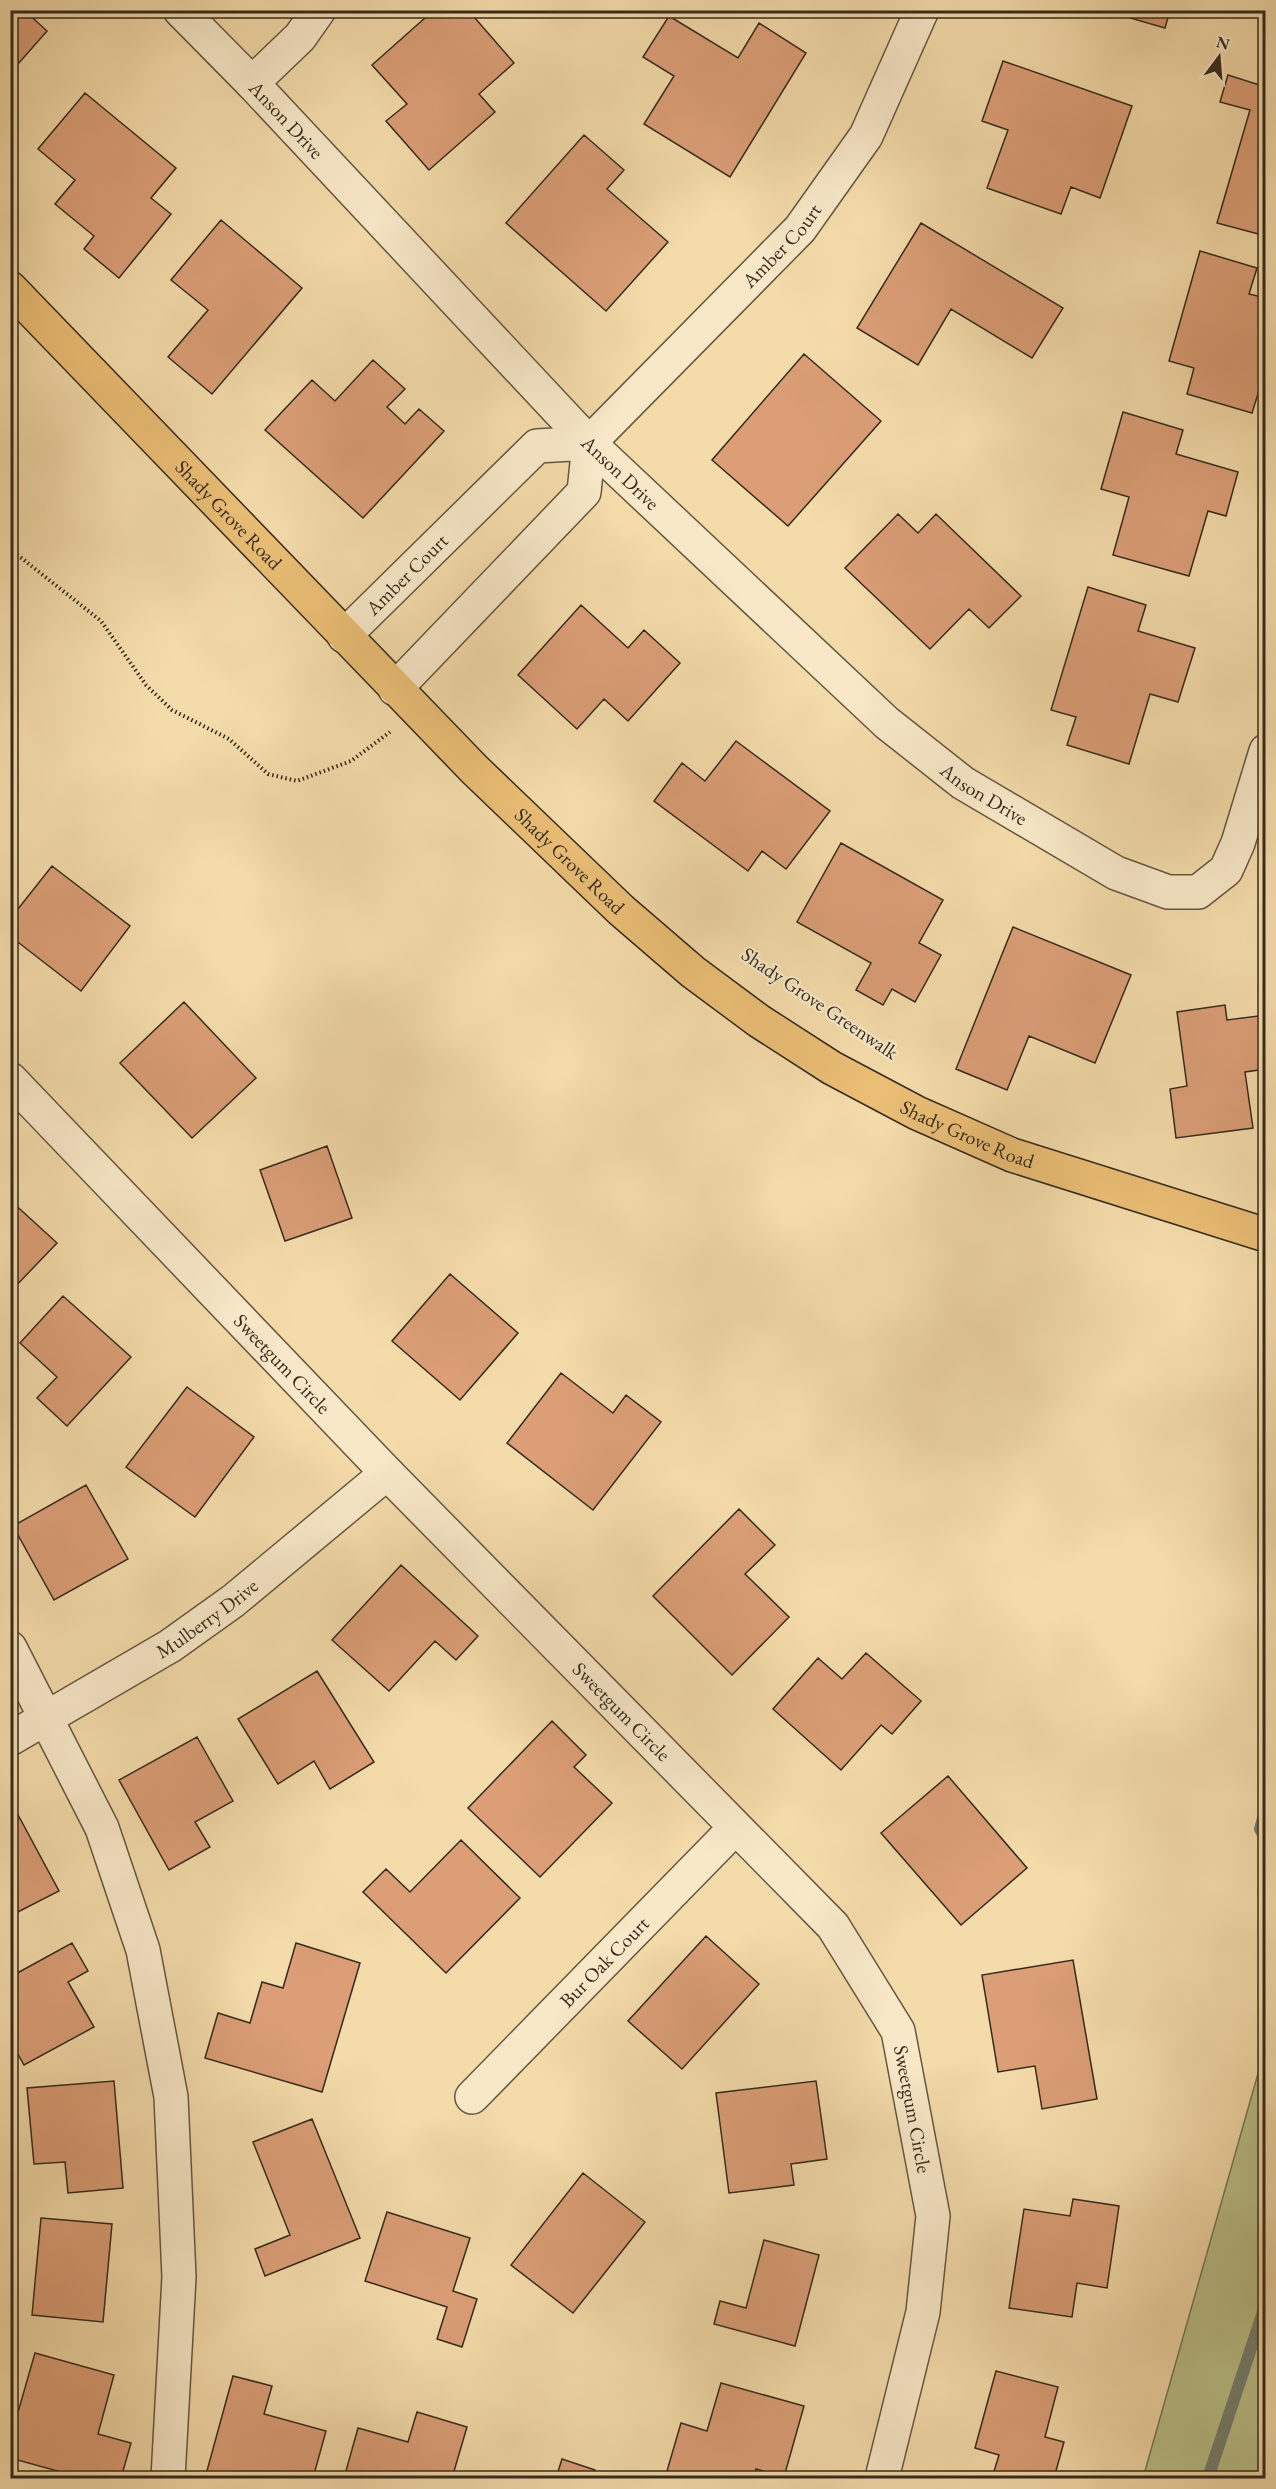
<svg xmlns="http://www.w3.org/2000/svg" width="1276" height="2489" font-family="'EB Garamond',serif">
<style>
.green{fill:#bac089;stroke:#787654;stroke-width:1.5}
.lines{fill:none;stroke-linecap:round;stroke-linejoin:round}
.stream{stroke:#738171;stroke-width:12}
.building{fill:#db9e77;stroke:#352b1e;stroke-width:1.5}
.minor-casing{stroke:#655741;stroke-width:36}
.major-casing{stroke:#352b1e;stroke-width:36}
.path{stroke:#352b1e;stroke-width:4;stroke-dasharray:1.5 3;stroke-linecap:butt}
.minor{stroke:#f8e8c8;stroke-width:33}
.major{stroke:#eabe75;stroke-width:33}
.labels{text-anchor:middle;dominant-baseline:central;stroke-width:4.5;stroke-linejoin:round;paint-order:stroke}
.street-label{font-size:20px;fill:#352b1e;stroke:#f8e8c8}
</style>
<rect width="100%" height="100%" fill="#f4dbaa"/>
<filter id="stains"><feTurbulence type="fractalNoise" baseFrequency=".00333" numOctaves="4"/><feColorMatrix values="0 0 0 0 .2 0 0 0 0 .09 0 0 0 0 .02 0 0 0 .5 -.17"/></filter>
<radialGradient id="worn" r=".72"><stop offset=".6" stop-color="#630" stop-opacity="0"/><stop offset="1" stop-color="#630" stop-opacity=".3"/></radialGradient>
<path class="green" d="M 1265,2049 L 1265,2478 L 1143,2478 Z"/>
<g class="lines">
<path class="stream" d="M 1266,1808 L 1260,1829 L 1266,1840
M 1208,2478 L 1266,2303"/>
</g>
<path class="building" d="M 10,10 L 24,10 L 47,31 L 18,64 L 10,57 Z
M 434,10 L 468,10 L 514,63 L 479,94 L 495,112 L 429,170 L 386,121 L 407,104 L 372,65 Z
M 1113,10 L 1170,10 L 1165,28 L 1113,13 Z
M 669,16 L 738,58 L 759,23 L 806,53 L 730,177 L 644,124 L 674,76 L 643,57 Z
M 1003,61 L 1132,106 L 1100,198 L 1071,187 L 1061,214 L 987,188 L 1008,130 L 982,121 Z
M 1228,75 L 1266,87 L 1266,236 L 1217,223 L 1250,110 L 1220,102 Z
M 85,93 L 176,168 L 151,198 L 171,214 L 119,278 L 84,249 L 94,236 L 55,204 L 75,180 L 38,149 Z
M 584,135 L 624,170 L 607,189 L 668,242 L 606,311 L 506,223 Z
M 221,220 L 302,288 L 212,394 L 168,357 L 208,310 L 171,280 Z
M 921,223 L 1063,308 L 1032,358 L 951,309 L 918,365 L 857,328 Z
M 1200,251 L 1257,268 L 1249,294 L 1266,298 L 1266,368 L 1252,413 L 1187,394 L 1194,368 L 1169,361 Z
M 804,354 L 881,421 L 788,526 L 712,460 Z
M 373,360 L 405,389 L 387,407 L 405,424 L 419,409 L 444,431 L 363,518 L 265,430 L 312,380 L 335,401 Z
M 1123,412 L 1183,430 L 1176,454 L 1238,472 L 1226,516 L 1208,511 L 1189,576 L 1113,555 L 1129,497 L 1101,489 Z
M 898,514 L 918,533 L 936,514 L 1021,596 L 989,628 L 969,609 L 930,649 L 845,568 Z
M 1088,587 L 1146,605 L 1138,631 L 1195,648 L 1178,702 L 1150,694 L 1129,764 L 1067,745 L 1076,717 L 1051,710 Z
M 581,605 L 628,648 L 644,630 L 680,663 L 628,721 L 604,699 L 577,729 L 518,675 Z
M 736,741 L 830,811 L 786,869 L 762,851 L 748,871 L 654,801 L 682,763 L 705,781 Z
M 841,843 L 943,900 L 919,943 L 941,955 L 915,1002 L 892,989 L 883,1005 L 856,990 L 871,963 L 797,922 Z
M 52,866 L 130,926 L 81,991 L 10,936 L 10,919 Z
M 1013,927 L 1131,975 L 1095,1063 L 1029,1036 L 1007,1090 L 956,1069 Z
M 184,1002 L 256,1078 L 192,1138 L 120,1063 Z
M 1225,1005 L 1227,1020 L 1266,1015 L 1266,1069 L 1245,1072 L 1253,1128 L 1176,1138 L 1170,1089 L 1187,1086 L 1177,1012 Z
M 327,1146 L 352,1218 L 285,1241 L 260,1170 Z
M 10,1200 L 57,1243 L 10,1292 Z
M 450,1274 L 518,1333 L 460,1400 L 392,1341 Z
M 63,1296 L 131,1357 L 67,1426 L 37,1398 L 57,1377 L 20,1343 Z
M 561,1373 L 613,1413 L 626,1395 L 661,1422 L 593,1510 L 507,1443 Z
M 187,1387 L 254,1437 L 195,1517 L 126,1467 Z
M 86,1485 L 128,1559 L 54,1600 L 13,1526 Z
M 739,1509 L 775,1545 L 745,1574 L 789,1617 L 732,1675 L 653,1596 Z
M 401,1565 L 478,1636 L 456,1660 L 435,1641 L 389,1691 L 332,1640 Z
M 866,1653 L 921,1701 L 892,1734 L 881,1725 L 841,1770 L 773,1709 L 818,1658 L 842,1679 Z
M 317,1671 L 374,1762 L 330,1789 L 314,1761 L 278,1784 L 238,1719 Z
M 552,1721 L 586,1755 L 574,1767 L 612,1803 L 540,1877 L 468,1808 Z
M 197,1737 L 233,1801 L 195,1822 L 210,1847 L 169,1870 L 119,1780 Z
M 948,1776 L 1027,1868 L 961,1925 L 881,1833 Z
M 10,1800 L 59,1891 L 10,1916 Z
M 461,1840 L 520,1898 L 446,1973 L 363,1892 L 386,1869 L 410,1892 Z
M 706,1936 L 759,1984 L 682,2069 L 628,2021 Z
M 72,1943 L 88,1971 L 68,1982 L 94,2027 L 24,2065 L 10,2040 L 10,1977 Z
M 296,1943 L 360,1963 L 322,2092 L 205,2058 L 218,2013 L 250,2023 L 262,1982 L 283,1988 Z
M 1073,1960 L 1097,2099 L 1042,2109 L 1035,2066 L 998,2072 L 982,1975 Z
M 114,2081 L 123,2188 L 68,2193 L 65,2162 L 34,2164 L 27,2088 Z
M 816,2081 L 827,2159 L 791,2164 L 794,2185 L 729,2193 L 716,2093 Z
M 312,2119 L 360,2238 L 265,2276 L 255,2249 L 290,2235 L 253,2142 Z
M 583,2173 L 645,2222 L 573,2313 L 511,2265 Z
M 1073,2199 L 1119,2206 L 1107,2288 L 1077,2283 L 1072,2317 L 1009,2308 L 1024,2209 L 1070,2216 Z
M 387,2212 L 470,2238 L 453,2291 L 477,2299 L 462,2347 L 437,2339 L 447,2307 L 365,2281 Z
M 41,2218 L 112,2224 L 103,2322 L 32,2315 Z
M 764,2240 L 819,2255 L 795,2346 L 714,2324 L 720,2301 L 746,2308 Z
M 35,2353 L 114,2375 L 98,2434 L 131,2443 L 121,2478 L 83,2478 L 10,2458 L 10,2440 Z
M 996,2371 L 1058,2387 L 1045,2437 L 1064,2442 L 1054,2478 L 992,2478 L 999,2455 L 975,2448 Z
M 233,2376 L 272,2386 L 264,2414 L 326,2431 L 313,2478 L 205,2478 Z
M 721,2383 L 804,2406 L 784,2477 L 756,2469 L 753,2478 L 695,2478 L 667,2471 L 681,2423 L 707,2431 Z
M 417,2412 L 467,2427 L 452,2478 L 344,2478 L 358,2428 L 408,2442 Z
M 562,2459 L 595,2470 L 592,2478 L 556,2478 Z"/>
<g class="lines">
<g class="minor-casing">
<g id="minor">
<path id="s1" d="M 180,10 L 252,83 L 589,443 L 887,723 L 963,783 L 1116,873 L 1168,892 L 1198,892 L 1226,870 L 1238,843 L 1266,751"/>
<path d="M 252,83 L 300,37 L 319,10"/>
<path id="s2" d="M 589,443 L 800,229 L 866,136 L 922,10"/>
<path id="s3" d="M 344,636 L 537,446 L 589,443 L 584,492 L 395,689"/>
<path id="s4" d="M 10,1079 L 387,1473 L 833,1926 L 898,2031 L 933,2216 L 923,2312 L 882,2478"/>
<path d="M 10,1648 L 102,1828 L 143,1950 L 171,2097 L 179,2277 L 168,2478"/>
<path id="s5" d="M 10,1739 L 170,1646 L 233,1601 L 387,1473"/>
<path id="s6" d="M 472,2097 L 735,1828"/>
</g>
</g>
<g class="major-casing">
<g id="major">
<path id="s7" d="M 10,288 L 474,769 L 621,910 L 693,972 L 759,1021 L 832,1068 L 917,1113 L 1012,1155 L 1266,1235"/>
</g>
</g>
<path class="path" d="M 10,549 L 101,621 L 146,685 L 172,710 L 229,739 L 268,774 L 297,781 L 351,761 L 390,732"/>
<use href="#minor" class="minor"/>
<use href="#major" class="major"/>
</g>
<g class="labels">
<g class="street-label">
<text stroke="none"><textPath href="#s1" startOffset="153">Anson Drive</textPath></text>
<text stroke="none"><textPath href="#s2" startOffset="276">Amber Court</textPath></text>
<text stroke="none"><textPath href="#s1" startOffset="639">Anson Drive</textPath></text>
<text stroke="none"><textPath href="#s7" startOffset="315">Shady Grove Road</textPath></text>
<text stroke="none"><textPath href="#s3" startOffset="88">Amber Court</textPath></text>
<text stroke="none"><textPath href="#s1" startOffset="1125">Anson Drive</textPath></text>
<text stroke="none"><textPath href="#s7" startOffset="801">Shady Grove Road</textPath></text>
<text transform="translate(820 1003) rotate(34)">Shady Grove Greenwalk</text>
<text stroke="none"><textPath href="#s7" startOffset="1287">Shady Grove Road</textPath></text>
<text stroke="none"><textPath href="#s4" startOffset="394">Sweetgum Circle</textPath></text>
<text stroke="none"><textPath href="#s5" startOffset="231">Mulberry Drive</textPath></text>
<text stroke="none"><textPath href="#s4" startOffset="880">Sweetgum Circle</textPath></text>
<text stroke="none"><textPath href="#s6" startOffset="189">Bur Oak Court</textPath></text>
<text stroke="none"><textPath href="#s4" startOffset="1384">Sweetgum Circle</textPath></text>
</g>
</g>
<rect width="1276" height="2489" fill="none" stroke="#f4dbaa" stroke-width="36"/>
<rect x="12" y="12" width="1252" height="2465" fill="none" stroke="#352b1e" stroke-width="3"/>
<rect x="18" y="18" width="1240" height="2453" fill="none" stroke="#352b1e" stroke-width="1.5"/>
<g transform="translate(1219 57) rotate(16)" stroke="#f8e8c8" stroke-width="4.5" paint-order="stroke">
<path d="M0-4.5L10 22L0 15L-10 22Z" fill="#352b1e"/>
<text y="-9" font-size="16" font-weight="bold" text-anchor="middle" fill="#352b1e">N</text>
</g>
<rect width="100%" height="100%" filter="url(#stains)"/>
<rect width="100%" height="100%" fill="url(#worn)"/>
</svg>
